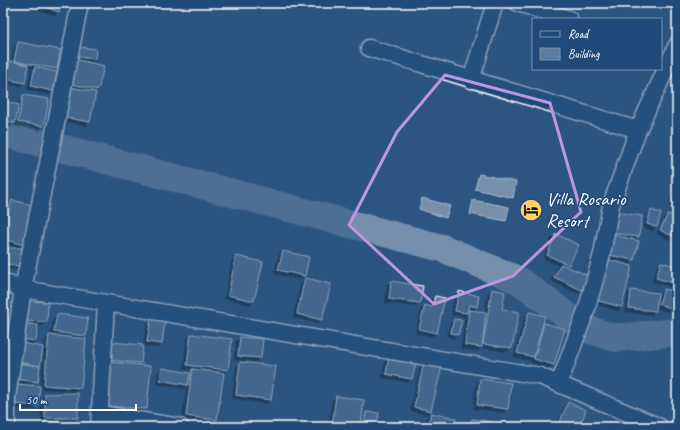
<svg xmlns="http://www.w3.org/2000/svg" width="680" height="430" font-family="Caveat,sans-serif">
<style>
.water{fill:#748fad;stroke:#acbcce}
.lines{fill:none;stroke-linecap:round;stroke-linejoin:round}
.river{stroke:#748fad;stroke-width:28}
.building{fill:#5e7c9f;stroke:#fff;filter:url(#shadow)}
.street-casing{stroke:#fff;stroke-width:19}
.street{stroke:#1f4a7a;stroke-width:16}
.marked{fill:none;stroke:#bd96df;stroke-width:3;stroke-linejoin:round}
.labels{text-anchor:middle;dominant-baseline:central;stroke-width:3;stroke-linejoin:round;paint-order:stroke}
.poi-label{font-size:19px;fill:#fff;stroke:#1f4a7a;text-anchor:start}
</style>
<defs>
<filter id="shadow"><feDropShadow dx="-3.5" dy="3.5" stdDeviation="0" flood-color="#0009"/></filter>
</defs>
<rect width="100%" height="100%" fill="#2c5582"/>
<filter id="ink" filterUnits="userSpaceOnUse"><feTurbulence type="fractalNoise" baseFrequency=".025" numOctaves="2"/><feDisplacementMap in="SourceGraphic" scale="8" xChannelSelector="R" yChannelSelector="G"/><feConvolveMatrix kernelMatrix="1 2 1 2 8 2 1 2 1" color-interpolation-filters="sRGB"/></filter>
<g filter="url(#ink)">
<path class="water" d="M 479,174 L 516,182 L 513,198 L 475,189 Z
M 422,198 L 450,206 L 446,218 L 419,209 Z
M 473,200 L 509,207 L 506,221 L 470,214 Z"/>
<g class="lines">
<path class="river" d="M 3,133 L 442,248 L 518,280 L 584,328 L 615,338 L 677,332"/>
</g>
<path class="building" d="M 41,3 L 62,3 L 59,12 L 40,5 Z
M 18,42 L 61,50 L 57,69 L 14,61 Z
M 79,47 L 96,49 L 95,59 L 78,57 Z
M 74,59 L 104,66 L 98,90 L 68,83 Z
M 10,61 L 28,65 L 25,83 L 6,79 Z
M 35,67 L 57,72 L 53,91 L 31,86 Z
M 69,87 L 96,92 L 90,122 L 63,117 Z
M 23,95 L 49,99 L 44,126 L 18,122 Z
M 3,101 L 19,105 L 15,123 L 3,121 Z
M 676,184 L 677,184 L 677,204 L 673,203 Z
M 12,200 L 35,206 L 24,245 L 3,239 L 3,231 Z
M 651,210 L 661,213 L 657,227 L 647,224 Z
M 615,212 L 642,216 L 639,237 L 612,233 Z
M 668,214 L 677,218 L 677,238 L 660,230 Z
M 556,234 L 579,245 L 569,265 L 547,255 Z
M 609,234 L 639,241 L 634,260 L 605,254 Z
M 5,248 L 22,248 L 21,266 L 4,264 Z
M 283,251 L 309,257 L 305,276 L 278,270 Z
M 236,256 L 263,262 L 254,301 L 228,295 Z
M 606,259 L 632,266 L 622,307 L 595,300 Z
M 661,262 L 677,266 L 677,284 L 656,278 Z
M 561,264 L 589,276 L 582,290 L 554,277 Z
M 305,278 L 331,284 L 322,320 L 297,314 Z
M 391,281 L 423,286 L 420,303 L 389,299 Z
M 492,289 L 505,292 L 502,309 L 519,312 L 512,348 L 483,344 Z
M 664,289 L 676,292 L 671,308 L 659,304 Z
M 3,290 L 10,291 L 7,308 L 3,307 Z
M 631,290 L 658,293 L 656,311 L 629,308 Z
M 459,291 L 479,296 L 477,307 L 469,305 L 467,313 L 455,311 Z
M 435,296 L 445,298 L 437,333 L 419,329 L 425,305 L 432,307 Z
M 24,301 L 48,302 L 47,322 L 23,321 Z
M 469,310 L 486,312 L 482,347 L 465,345 Z
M 529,312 L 545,316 L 534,357 L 517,353 Z
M 57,314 L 88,318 L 86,336 L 54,332 Z
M 151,319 L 165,321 L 162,344 L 147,342 Z
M 454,319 L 462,320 L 458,335 L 451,333 Z
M 22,323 L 38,325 L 36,341 L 20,339 Z
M 544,323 L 565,329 L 554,365 L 534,359 Z
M 3,325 L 7,326 L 4,348 L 3,348 Z
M 191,334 L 232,339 L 228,370 L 187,365 Z
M 49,335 L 86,339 L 81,388 L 44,385 Z
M 240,337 L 263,339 L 261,358 L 238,356 Z
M 112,342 L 143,345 L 141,363 L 110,360 Z
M 22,343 L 43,347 L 40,366 L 18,362 Z
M 389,357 L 416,362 L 412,379 L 386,374 Z
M 110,362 L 151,366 L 147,409 L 106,406 Z
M 240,362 L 276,366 L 271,400 L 236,395 Z
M 424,362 L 442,366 L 431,411 L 414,407 Z
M 17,363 L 40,366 L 38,382 L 15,379 Z
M 162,368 L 190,373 L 188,385 L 160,380 Z
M 192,369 L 224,373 L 217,420 L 186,416 Z
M 480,379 L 511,383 L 508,409 L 477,405 Z
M 17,384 L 40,386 L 38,406 L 15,404 Z
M 78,393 L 78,418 L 45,418 L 45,394 Z
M 336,396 L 364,400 L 361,427 L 332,427 Z
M 568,402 L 586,410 L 579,427 L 558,427 Z
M 366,412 L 379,413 L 377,427 L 363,427 Z
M 431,413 L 456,418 L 455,427 L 428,427 Z
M 472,419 L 492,422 L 491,427 L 471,427 Z
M 44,421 L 87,423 L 86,427 L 43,427 Z"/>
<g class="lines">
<g class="street-casing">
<path id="street" d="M 518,3 L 569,19
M 369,48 L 638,130
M 471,80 L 495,3
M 3,282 L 23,289 L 540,376 L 660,427
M 559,384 L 587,308 L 602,254 L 611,205 L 638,130 L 677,45
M 100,414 L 180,427
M 7,427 L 7,397 L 23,289 L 80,3
M 99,427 L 106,303"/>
</g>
<use href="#street" class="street"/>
</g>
</g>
<path d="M0 0H680V430H0ZM 445,75 L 550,103 L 581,212 L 513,276 L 434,304 L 349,225 L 397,132 Z" fill="#2c5582" fill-opacity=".55" fill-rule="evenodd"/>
<path class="marked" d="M 445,75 L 550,103 L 581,212 L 513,276 L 434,304 L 349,225 L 397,132 Z"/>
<defs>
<g id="hotel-disc" transform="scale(1.15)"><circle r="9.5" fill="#ffd166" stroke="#1f4a7a"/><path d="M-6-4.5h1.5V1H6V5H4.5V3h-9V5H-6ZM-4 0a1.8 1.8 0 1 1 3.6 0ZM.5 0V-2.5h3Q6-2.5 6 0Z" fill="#111"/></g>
</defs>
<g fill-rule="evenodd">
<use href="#hotel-disc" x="531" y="210"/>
</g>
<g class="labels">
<g class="poi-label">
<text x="546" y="199">Villa Rosario<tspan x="546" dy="22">Resort</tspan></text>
</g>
</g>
<rect width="680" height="430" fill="none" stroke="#1f4a7a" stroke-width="16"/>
<rect x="8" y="8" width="664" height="414" fill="none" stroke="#fff" stroke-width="1.5" filter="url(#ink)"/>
<rect x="532" y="18" width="130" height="52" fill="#1f4a7a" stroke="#7992af"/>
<rect x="540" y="31" width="20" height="6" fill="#1f4a7a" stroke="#7992af"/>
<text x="568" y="38" font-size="12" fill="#ffffff">Road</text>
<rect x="540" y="48" width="20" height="12" fill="#5e7c9f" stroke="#7992af"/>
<text x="568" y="58" font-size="12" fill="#ffffff">Building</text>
<path d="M20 404v6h116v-6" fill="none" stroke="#ffffff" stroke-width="2"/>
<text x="26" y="404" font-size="12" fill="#ffffff" stroke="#1f4a7a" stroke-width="3" paint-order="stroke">50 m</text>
</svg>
